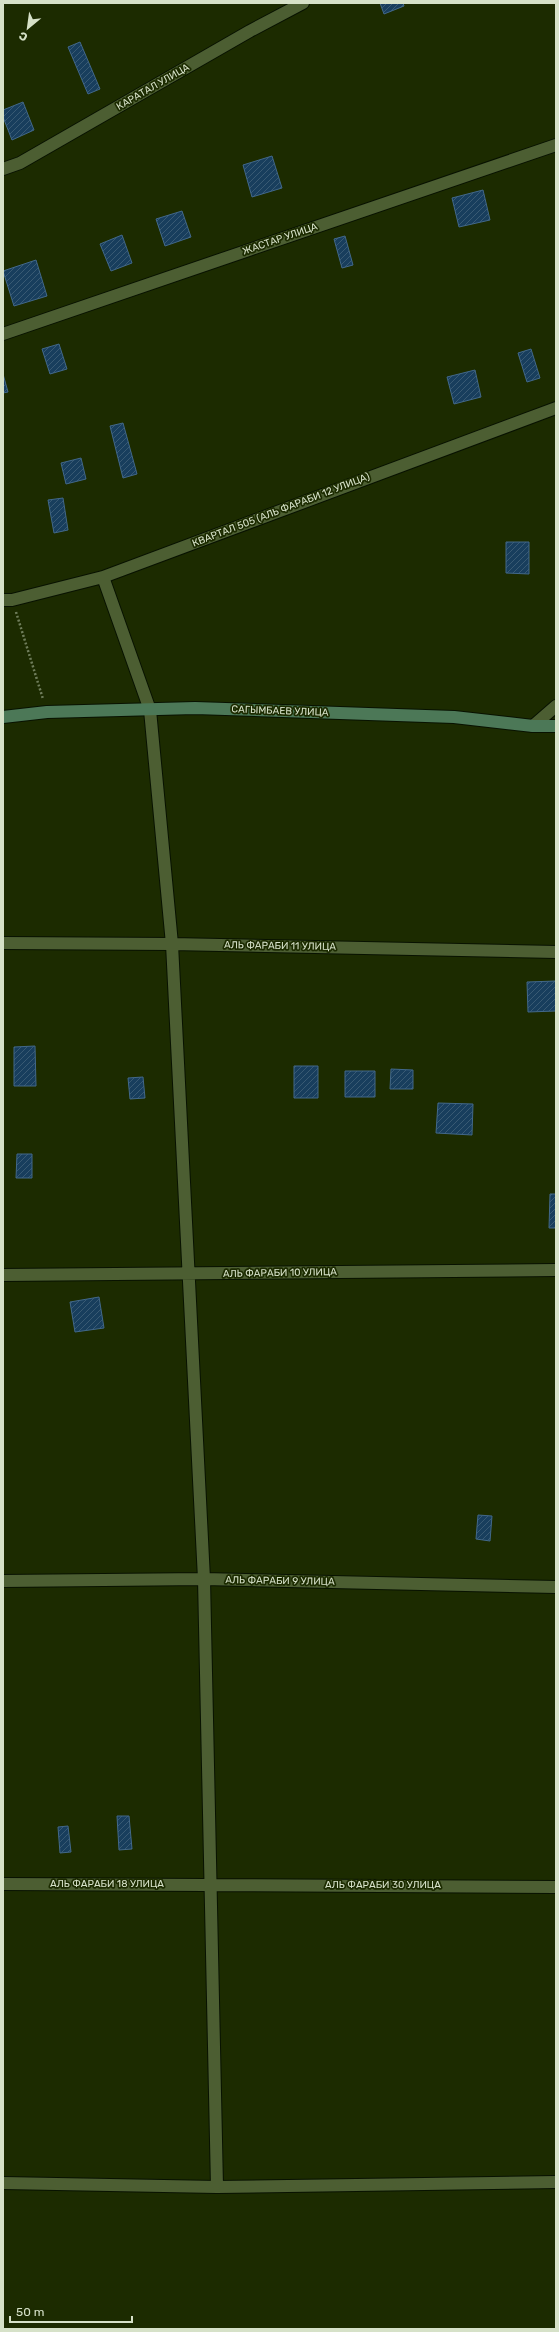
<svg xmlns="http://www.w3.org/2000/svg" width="559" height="2332" font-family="Rubik,sans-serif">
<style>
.building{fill:url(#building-hatch);stroke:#42688a}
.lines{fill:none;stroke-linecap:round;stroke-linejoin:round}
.street-casing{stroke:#081200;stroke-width:14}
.secondary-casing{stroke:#081200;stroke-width:14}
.path{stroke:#6f7d5a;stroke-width:2.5;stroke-dasharray:2 2;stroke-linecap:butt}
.street{stroke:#4c5e32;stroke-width:12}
.secondary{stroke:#4c7857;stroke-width:12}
.labels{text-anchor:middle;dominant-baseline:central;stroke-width:3.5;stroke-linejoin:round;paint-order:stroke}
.street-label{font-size:10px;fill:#d6e1c8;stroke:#1c2b00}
</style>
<defs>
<pattern id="building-hatch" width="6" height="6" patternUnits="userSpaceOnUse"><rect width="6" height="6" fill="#183e5d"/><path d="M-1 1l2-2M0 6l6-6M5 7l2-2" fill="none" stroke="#395a73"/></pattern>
</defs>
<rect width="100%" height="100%" fill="#1c2b00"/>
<path class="building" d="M 380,3 L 403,3 L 404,6 L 384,14 Z
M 80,42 L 100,89 L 88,94 L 68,47 Z
M 23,102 L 34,130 L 12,140 L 3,117 L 3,110 Z
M 272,156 L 282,188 L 252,197 L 243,165 Z
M 483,190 L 490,220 L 459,227 L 452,198 Z
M 182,211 L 191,237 L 165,246 L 156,219 Z
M 122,235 L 132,263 L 111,271 L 100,244 Z
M 345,236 L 353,265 L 342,268 L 334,239 Z
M 36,260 L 47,296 L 14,306 L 3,271 Z
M 59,344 L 67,369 L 50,374 L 42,349 Z
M 531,349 L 540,378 L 527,382 L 518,353 Z
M 475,370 L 481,397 L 454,404 L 447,377 Z
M 3,374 L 8,392 L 3,393 Z
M 123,423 L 137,474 L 123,478 L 110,426 Z
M 81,458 L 86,479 L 66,484 L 61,463 Z
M 63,498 L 68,530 L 54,533 L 48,500 Z
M 506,542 L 529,542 L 529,574 L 506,573 Z
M 556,981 L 556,1011 L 528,1012 L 527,982 Z
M 35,1046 L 36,1086 L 14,1086 L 14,1047 Z
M 294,1066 L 318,1066 L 318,1098 L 294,1098 Z
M 391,1069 L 413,1070 L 413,1089 L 390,1089 Z
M 345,1071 L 375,1071 L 375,1097 L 345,1097 Z
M 143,1077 L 145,1098 L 130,1099 L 128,1078 Z
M 438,1103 L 473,1104 L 472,1135 L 436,1133 Z
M 17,1154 L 32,1154 L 32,1178 L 16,1178 Z
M 550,1194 L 556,1194 L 556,1228 L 549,1228 Z
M 99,1297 L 104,1328 L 75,1332 L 70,1302 Z
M 478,1515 L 492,1516 L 490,1541 L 476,1539 Z
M 117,1816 L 129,1816 L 132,1849 L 119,1850 Z
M 68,1826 L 71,1852 L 60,1853 L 58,1827 Z"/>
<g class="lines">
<g class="street-casing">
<path id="street" d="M 3,169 L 20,163 L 250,31 L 303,3
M 3,334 L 556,145
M 103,577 L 150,710 L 172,944 L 204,1579 L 217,2187
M 3,600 L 12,600 L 103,577 L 556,408
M 533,726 L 556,706
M 3,943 L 172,944 L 556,952
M 3,1275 L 556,1270
M 3,1581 L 204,1579 L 556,1587
M 3,1884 L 556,1887
M 3,2183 L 217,2187 L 556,2182"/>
</g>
<g class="secondary-casing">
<path id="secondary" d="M 3,717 L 47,712 L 195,708 L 454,717 L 533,726 L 556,726"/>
</g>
<path class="path" d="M 16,612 L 43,699"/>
<use href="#street" class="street"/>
<use href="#secondary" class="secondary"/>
</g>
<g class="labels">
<g class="street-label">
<text transform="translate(153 87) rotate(-30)">КАРАТАЛ УЛИЦА</text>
<text transform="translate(280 239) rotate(-19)">ЖАСТАР УЛИЦА</text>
<text transform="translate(281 510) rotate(-21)">КВАРТАЛ 505 (АЛЬ ФАРАБИ 12 УЛИЦА)</text>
<text transform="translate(280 711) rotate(2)">САГЫМБАЕВ УЛИЦА</text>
<text transform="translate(280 946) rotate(1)">АЛЬ ФАРАБИ 11 УЛИЦА</text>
<text transform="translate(280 1273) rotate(-1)">АЛЬ ФАРАБИ 10 УЛИЦА</text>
<text transform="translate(280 1581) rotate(1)">АЛЬ ФАРАБИ 9 УЛИЦА</text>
<text x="107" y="1884">АЛЬ ФАРАБИ 18 УЛИЦА</text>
<text x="383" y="1885">АЛЬ ФАРАБИ 30 УЛИЦА</text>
</g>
</g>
<rect width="559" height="2332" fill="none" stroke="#d6e1c8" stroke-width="8"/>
<g transform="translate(28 28) rotate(209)" stroke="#1c2b00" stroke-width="3" paint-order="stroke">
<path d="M0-3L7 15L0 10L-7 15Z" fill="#d6e1c8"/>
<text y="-6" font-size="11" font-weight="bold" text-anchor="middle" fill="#d6e1c8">С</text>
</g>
<path d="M10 2316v6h122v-6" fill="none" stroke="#d6e1c8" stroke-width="2"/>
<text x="16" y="2316" font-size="12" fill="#d6e1c8" stroke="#1c2b00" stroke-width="3" paint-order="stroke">50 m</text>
</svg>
